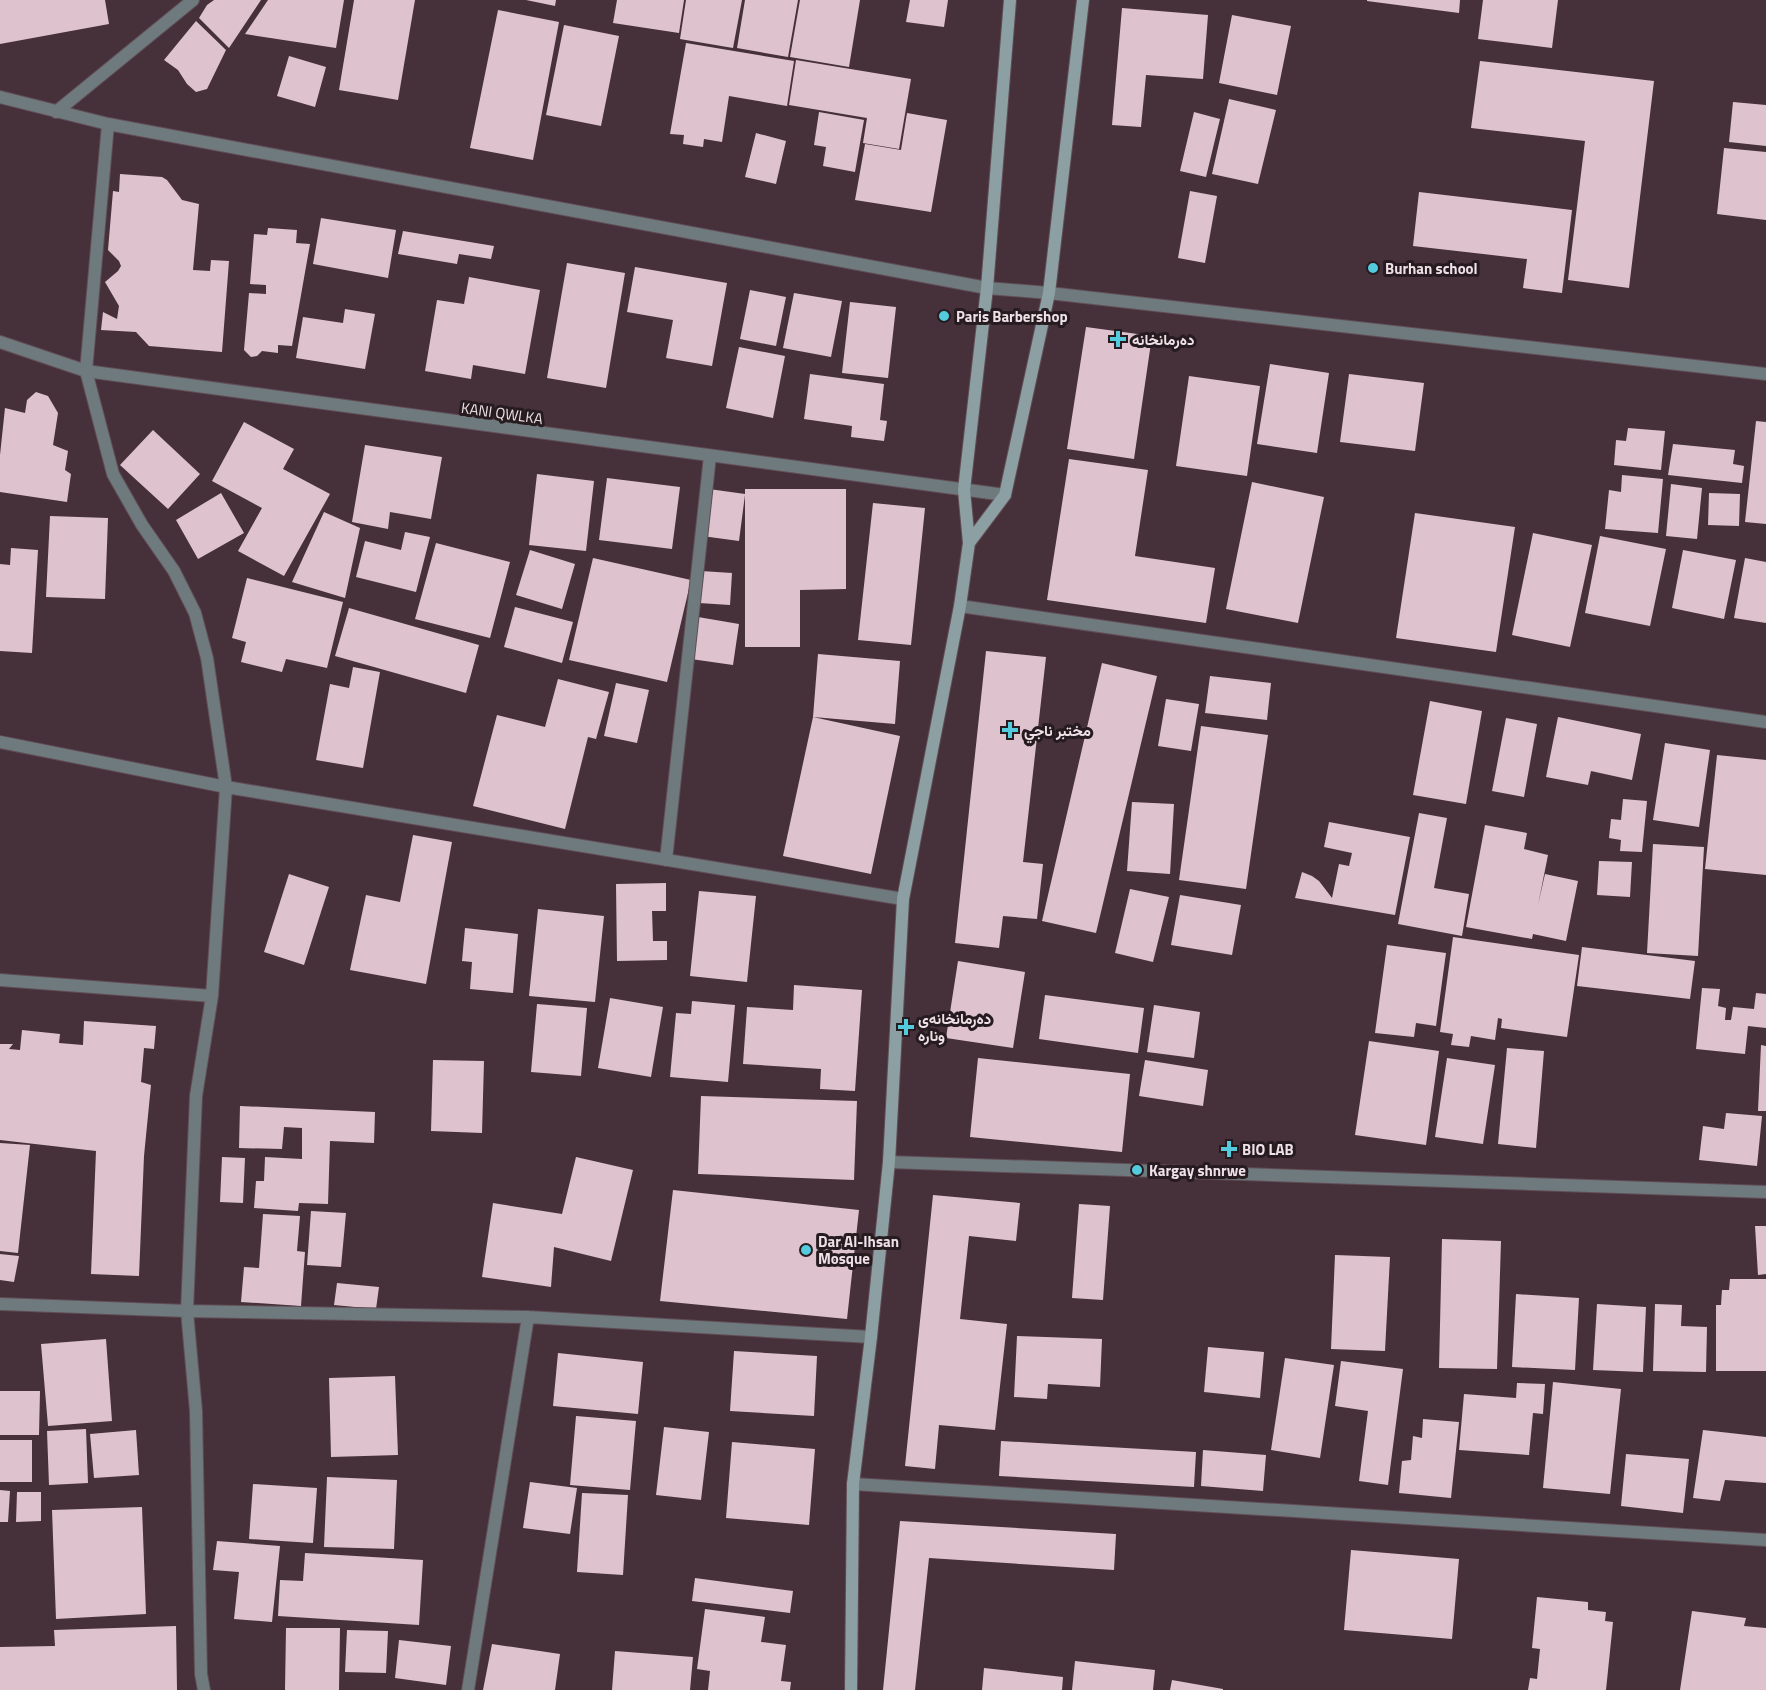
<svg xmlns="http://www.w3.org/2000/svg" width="1766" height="1690" font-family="'Titillium Web',Vazirmatn,sans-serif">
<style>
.building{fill:#dec3ce}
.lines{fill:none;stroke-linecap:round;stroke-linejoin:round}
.minor-casing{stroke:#614d56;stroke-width:14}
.tertiary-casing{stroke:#614d56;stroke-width:14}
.secondary-casing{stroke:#614d56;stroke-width:14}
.minor{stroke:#6e7a7d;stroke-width:12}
.tertiary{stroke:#6e7a7d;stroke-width:12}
.secondary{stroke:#8ca0a3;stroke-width:12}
.poi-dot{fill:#54cadd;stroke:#261c20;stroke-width:2}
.labels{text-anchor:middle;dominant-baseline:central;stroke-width:6;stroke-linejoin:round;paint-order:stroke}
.poi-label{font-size:15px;font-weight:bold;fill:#efe1e7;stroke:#261c20;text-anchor:start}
.street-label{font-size:15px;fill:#efe1e7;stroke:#261c20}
</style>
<rect width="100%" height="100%" fill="#46313a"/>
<path class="building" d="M 0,0 L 105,0 L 109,24 L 0,44 Z
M 214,0 L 261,0 L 229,48 L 199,18 L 207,5 Z
M 268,0 L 344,0 L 336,48 L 245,34 Z
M 354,0 L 415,0 L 398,100 L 339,90 Z
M 526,0 L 556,0 L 555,6 Z
M 617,0 L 684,0 L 679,33 L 613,23 Z
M 686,0 L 742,0 L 733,48 L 680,39 Z
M 745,0 L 798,0 L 788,57 L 737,48 Z
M 800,0 L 860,0 L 849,67 L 790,57 Z
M 910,0 L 948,0 L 944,27 L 906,22 Z
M 1367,0 L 1460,0 L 1459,13 L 1367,1 Z
M 1483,0 L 1558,0 L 1552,48 L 1478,39 Z
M 1122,8 L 1208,15 L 1203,79 L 1146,75 L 1141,127 L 1112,125 Z
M 498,10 L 559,22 L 533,160 L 470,148 Z
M 1232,15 L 1291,26 L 1277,95 L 1219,83 Z
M 196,21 L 226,50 L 207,89 L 196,92 L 187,84 L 178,70 L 164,60 Z
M 564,25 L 619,36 L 601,126 L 546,115 Z
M 686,43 L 794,61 L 787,106 L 729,96 L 722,142 L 704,139 L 703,147 L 683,144 L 684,135 L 670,134 Z
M 289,56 L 326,67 L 315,107 L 277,96 Z
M 796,60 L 911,79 L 899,149 L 863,143 L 867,118 L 789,105 Z
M 1480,61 L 1654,81 L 1629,288 L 1568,280 L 1585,141 L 1471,128 Z
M 1229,99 L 1276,110 L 1258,184 L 1212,174 Z
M 1733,102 L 1766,105 L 1766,146 L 1729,142 Z
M 819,112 L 864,120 L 855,172 L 823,166 L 826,147 L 814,145 Z
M 1194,112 L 1220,119 L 1206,177 L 1180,171 Z
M 907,113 L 947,120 L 931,212 L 855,200 L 865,144 L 901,150 Z
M 756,133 L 786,141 L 776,184 L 745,177 Z
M 1724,148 L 1766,152 L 1766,220 L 1717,214 Z
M 120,174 L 162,177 L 167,180 L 182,200 L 199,204 L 193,270 L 210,271 L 211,260 L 229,261 L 222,352 L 149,346 L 136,332 L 101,330 L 103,312 L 117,319 L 119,306 L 105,282 L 118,271 L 121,266 L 119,261 L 108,250 L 113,191 L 119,192 Z
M 1190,191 L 1217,196 L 1205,263 L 1178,258 Z
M 1419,192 L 1572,210 L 1562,293 L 1523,288 L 1527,259 L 1413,246 Z
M 321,218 L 396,230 L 388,278 L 313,264 Z
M 268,228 L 297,230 L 296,243 L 310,244 L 292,346 L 278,345 L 278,353 L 262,351 L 257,356 L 251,357 L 244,350 L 249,293 L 266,294 L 266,285 L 250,284 L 254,234 L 267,235 Z
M 403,231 L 494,246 L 491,259 L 459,254 L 457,264 L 398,254 Z
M 567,263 L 625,273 L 606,388 L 547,378 Z
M 635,267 L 727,283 L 712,366 L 666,358 L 673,320 L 627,312 Z
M 469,277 L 540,290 L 525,374 L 473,365 L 471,379 L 425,371 L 437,300 L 464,304 Z
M 750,290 L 786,297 L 776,346 L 740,339 Z
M 794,293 L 842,301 L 831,357 L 783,348 Z
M 850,302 L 896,307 L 888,378 L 842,373 Z
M 345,309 L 375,314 L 365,369 L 296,358 L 303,317 L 343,323 Z
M 1086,327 L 1152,336 L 1134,459 L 1067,449 Z
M 739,347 L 785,356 L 773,418 L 726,408 Z
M 1270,364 L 1329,373 L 1317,453 L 1257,444 Z
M 810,374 L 884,384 L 880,420 L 887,421 L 884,441 L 851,437 L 852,426 L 804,419 Z
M 1349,374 L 1424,383 L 1415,451 L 1340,442 Z
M 1189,376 L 1260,386 L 1247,476 L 1176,466 Z
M 36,392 L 48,396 L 58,413 L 53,445 L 68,451 L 65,470 L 71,474 L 67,502 L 0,492 L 0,455 L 5,408 L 25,413 L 27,400 Z
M 1756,421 L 1766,422 L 1766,524 L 1745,522 Z
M 244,422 L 294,449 L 283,469 L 330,494 L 284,576 L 238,551 L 262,508 L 212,481 Z
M 1628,428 L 1665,431 L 1661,470 L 1614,465 L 1616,440 L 1626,441 Z
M 153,430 L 200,474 L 168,509 L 120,465 Z
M 1673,444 L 1735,450 L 1733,464 L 1744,466 L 1742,483 L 1668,475 Z
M 365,445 L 442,457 L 431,519 L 390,512 L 388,529 L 352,522 Z
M 1069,459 L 1148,470 L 1135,556 L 1215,568 L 1206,623 L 1047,600 Z
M 537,474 L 594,481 L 586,551 L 529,545 Z
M 1622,475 L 1663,479 L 1658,533 L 1605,529 L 1609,490 L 1621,492 Z
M 607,478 L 680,487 L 672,549 L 599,540 Z
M 1252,482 L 1324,497 L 1298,623 L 1226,609 Z
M 1671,484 L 1702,488 L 1697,539 L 1666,536 Z
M 709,489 L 745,494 L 745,489 L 846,489 L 846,589 L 800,590 L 800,647 L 745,647 L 745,495 L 739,541 L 702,536 Z
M 221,493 L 244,533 L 198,559 L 176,520 Z
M 1709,493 L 1740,494 L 1739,526 L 1708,525 Z
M 873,503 L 925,508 L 911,645 L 858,640 Z
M 324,512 L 360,528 L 345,598 L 292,582 Z
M 1415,513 L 1515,527 L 1496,652 L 1396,638 Z
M 50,516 L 108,518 L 105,599 L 46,597 Z
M 405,532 L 430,537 L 416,592 L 356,577 L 365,541 L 401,550 Z
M 1533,533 L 1592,545 L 1570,647 L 1512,635 Z
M 1600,536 L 1666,549 L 1650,626 L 1585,613 Z
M 436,543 L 510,562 L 490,638 L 415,619 Z
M 11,548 L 38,550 L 32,653 L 0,651 L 0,564 L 10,565 Z
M 530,550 L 575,564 L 562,609 L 516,595 Z
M 1683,550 L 1736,560 L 1724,619 L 1672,608 Z
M 593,558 L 691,580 L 667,682 L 569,660 Z
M 1745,558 L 1766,562 L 1766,623 L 1734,618 Z
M 701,571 L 732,573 L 730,605 L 699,603 Z
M 247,578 L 343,602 L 327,668 L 286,659 L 282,672 L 241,662 L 246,642 L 232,638 Z
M 515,607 L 573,622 L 562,663 L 504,647 Z
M 349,608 L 479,645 L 466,693 L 335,656 Z
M 698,617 L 739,624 L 733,665 L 691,659 Z
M 986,651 L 1046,657 L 1023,862 L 1043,864 L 1037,919 L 1003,916 L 999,948 L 955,943 Z
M 818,654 L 900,661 L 895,724 L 813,717 L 900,736 L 871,874 L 783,856 L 813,717 Z
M 1102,663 L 1157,676 L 1096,933 L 1042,921 Z
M 353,667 L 380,672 L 363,768 L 316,760 L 330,684 L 349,688 Z
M 1210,676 L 1271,683 L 1267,720 L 1205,713 Z
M 558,679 L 609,692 L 596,739 L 588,737 L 565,829 L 473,806 L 497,715 L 545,727 Z
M 616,683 L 649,690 L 637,743 L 604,736 Z
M 1166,699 L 1199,704 L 1191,751 L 1158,746 Z
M 1430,701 L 1482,711 L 1466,804 L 1413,795 Z
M 1558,717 L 1641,734 L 1632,780 L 1591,771 L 1588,785 L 1546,777 Z
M 1506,718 L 1537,724 L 1524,797 L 1492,791 Z
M 1201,726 L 1268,735 L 1246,889 L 1179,880 Z
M 1665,743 L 1710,750 L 1699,827 L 1653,820 Z
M 1717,755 L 1766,760 L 1766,875 L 1705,869 Z
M 1623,799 L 1647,801 L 1642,852 L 1620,851 L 1621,840 L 1609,838 L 1611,819 L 1621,820 Z
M 1132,802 L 1174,804 L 1170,874 L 1127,871 Z
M 1419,813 L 1447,818 L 1434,888 L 1469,894 L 1462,936 L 1398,924 Z
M 1329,822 L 1410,837 L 1395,915 L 1295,898 L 1302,872 L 1312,876 L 1319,881 L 1332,898 L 1339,864 L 1349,866 L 1352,853 L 1324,847 Z
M 1485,825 L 1527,833 L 1524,849 L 1548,855 L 1538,905 L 1545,874 L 1578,881 L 1566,941 L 1533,934 L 1532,939 L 1466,927 Z
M 413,835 L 452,842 L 426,984 L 350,970 L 366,895 L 400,902 Z
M 1653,844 L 1704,847 L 1698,956 L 1647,953 Z
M 1599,861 L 1632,862 L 1630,897 L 1597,895 Z
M 289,874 L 329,887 L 304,965 L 264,952 Z
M 666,883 L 666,911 L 652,911 L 653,941 L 667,941 L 667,960 L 617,961 L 616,884 Z
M 1130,889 L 1169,897 L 1153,962 L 1115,953 Z
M 699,891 L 756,896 L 747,982 L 690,976 Z
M 1180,895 L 1241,905 L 1232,955 L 1171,945 Z
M 538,909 L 604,916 L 595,1002 L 529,996 Z
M 465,928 L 518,934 L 513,993 L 470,989 L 472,962 L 462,961 Z
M 1453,937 L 1579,955 L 1567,1037 L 1501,1028 L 1502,1019 L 1498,1018 L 1495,1040 L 1471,1036 L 1469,1047 L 1451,1045 L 1453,1034 L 1440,1032 Z
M 1387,945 L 1446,953 L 1436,1026 L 1416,1023 L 1414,1037 L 1375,1033 Z
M 1582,947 L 1695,961 L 1690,999 L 1577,986 Z
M 958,961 L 1025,972 L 1013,1048 L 946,1038 Z
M 794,985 L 862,990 L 855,1091 L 820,1089 L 821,1069 L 743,1064 L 747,1007 L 793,1010 Z
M 1702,988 L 1720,989 L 1718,1006 L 1726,1008 L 1725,1020 L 1731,1020 L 1733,1007 L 1754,1009 L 1756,993 L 1766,994 L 1766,1028 L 1748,1026 L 1745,1054 L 1696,1049 Z
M 1045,995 L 1144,1008 L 1138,1053 L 1039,1039 Z
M 610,998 L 663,1007 L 651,1077 L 598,1068 Z
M 692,1001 L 735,1005 L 728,1082 L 670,1077 L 676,1013 L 691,1014 Z
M 537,1004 L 587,1008 L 581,1076 L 531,1072 Z
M 1154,1005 L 1200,1012 L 1194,1058 L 1147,1052 Z
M 84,1021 L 156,1026 L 154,1049 L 144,1048 L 141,1082 L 151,1085 L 144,1156 L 139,1276 L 91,1274 L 96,1151 L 0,1140 L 0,1044 L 13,1044 L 9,1049 L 20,1050 L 22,1030 L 60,1034 L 59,1043 L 83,1045 Z
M 1369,1041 L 1439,1051 L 1426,1145 L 1355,1135 Z
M 1761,1045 L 1766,1046 L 1766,1111 L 1758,1111 Z
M 1507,1048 L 1544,1051 L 1536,1148 L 1498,1144 Z
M 978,1058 L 1130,1074 L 1122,1152 L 970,1137 Z
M 1447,1058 L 1495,1065 L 1483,1144 L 1435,1137 Z
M 433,1060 L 484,1061 L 482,1133 L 431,1131 Z
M 1145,1060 L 1208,1070 L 1203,1106 L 1139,1096 Z
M 701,1096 L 857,1101 L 854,1180 L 698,1174 Z
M 240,1106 L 375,1112 L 374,1143 L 330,1141 L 328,1204 L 299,1203 L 298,1211 L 254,1208 L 256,1181 L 264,1181 L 265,1157 L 302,1159 L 302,1128 L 284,1127 L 282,1149 L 239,1148 Z
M 1726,1113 L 1762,1116 L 1757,1166 L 1699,1160 L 1703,1126 L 1724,1129 Z
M 0,1143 L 30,1145 L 18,1253 L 0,1251 Z
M 222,1157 L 245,1158 L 243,1203 L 220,1202 Z
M 576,1157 L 633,1170 L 611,1261 L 554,1247 L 551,1287 L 482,1277 L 493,1203 L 562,1214 Z
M 673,1190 L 859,1210 L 847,1319 L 660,1301 Z
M 933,1195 L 1020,1203 L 1016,1241 L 969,1236 L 960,1319 L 1007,1324 L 995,1430 L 939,1425 L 935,1469 L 905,1466 Z
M 1079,1204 L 1110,1206 L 1103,1300 L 1072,1298 Z
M 311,1211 L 346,1213 L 341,1267 L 307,1265 Z
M 263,1214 L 300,1216 L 297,1251 L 305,1252 L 301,1306 L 241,1302 L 244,1267 L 259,1268 Z
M 1755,1226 L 1766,1226 L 1766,1274 L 1758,1275 Z
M 1442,1239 L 1501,1241 L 1497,1369 L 1439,1368 Z
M 0,1254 L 19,1256 L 14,1282 L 0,1280 Z
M 1335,1255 L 1390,1257 L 1385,1351 L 1331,1349 Z
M 1730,1279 L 1766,1279 L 1766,1371 L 1716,1371 L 1716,1305 L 1721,1305 L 1722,1290 L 1729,1290 Z
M 337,1283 L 379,1287 L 376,1309 L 334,1305 Z
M 1516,1294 L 1579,1298 L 1575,1370 L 1512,1367 Z
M 1597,1304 L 1646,1307 L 1643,1372 L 1593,1370 Z
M 1655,1304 L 1682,1305 L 1681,1326 L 1707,1327 L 1706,1372 L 1653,1371 Z
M 1017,1336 L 1102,1339 L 1100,1387 L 1048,1384 L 1047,1399 L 1014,1397 Z
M 106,1339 L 112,1421 L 48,1426 L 41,1344 Z
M 1208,1347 L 1264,1352 L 1260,1398 L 1204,1392 Z
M 734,1351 L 817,1356 L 814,1416 L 730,1411 Z
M 558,1353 L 643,1362 L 638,1414 L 553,1406 Z
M 1285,1358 L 1334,1365 L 1320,1458 L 1271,1450 Z
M 1341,1361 L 1403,1369 L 1388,1485 L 1359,1481 L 1368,1411 L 1335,1406 Z
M 395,1376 L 398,1455 L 331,1457 L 329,1378 Z
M 1553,1382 L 1621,1389 L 1610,1494 L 1543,1488 Z
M 1517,1383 L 1545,1384 L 1543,1414 L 1533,1413 L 1529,1455 L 1459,1450 L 1464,1394 L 1516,1398 Z
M 0,1391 L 40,1391 L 39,1435 L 0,1435 Z
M 576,1416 L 636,1421 L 630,1490 L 570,1485 Z
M 1423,1419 L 1459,1422 L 1451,1498 L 1399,1493 L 1402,1461 L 1411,1460 L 1413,1436 L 1422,1438 Z
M 664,1427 L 709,1432 L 701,1500 L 656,1495 Z
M 86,1429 L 88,1483 L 49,1485 L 47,1431 Z
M 136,1430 L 139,1475 L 94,1478 L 90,1434 Z
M 1703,1430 L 1766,1437 L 1766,1483 L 1725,1480 L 1720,1501 L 1693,1498 Z
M 0,1440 L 32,1440 L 32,1482 L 0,1482 Z
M 1001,1441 L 1196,1452 L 1194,1487 L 999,1476 Z
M 732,1442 L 815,1449 L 809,1525 L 726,1518 Z
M 1203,1450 L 1266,1455 L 1263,1491 L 1201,1486 Z
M 1626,1454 L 1689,1459 L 1683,1513 L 1621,1506 Z
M 327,1477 L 397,1480 L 394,1549 L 324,1547 Z
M 530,1482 L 577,1488 L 570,1534 L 523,1528 Z
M 253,1484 L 317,1488 L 313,1543 L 249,1539 Z
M 0,1490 L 10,1491 L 8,1522 L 0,1522 Z
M 17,1492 L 41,1492 L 41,1521 L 16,1522 Z
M 582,1493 L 628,1495 L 623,1575 L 577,1572 Z
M 142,1507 L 146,1614 L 56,1619 L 52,1510 Z
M 900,1521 L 1116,1534 L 1114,1570 L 929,1558 L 915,1690 L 883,1690 Z
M 217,1541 L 280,1546 L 272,1622 L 234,1619 L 239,1572 L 213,1570 Z
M 1351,1550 L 1459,1559 L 1452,1639 L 1344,1630 Z
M 305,1553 L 423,1560 L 419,1625 L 278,1616 L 280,1580 L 303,1581 Z
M 695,1578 L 793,1591 L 790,1613 L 692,1601 Z
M 1537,1597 L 1588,1602 L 1588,1610 L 1606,1612 L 1605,1621 L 1613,1622 L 1606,1690 L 1528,1690 L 1530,1678 L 1537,1679 L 1540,1649 L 1532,1648 Z
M 705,1609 L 765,1617 L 761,1642 L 786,1645 L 781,1681 L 791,1682 L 790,1690 L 708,1690 L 710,1671 L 697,1669 Z
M 1692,1611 L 1746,1618 L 1744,1626 L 1766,1628 L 1766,1690 L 1680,1690 Z
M 176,1626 L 177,1690 L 0,1690 L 0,1647 L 55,1646 L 54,1630 Z
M 286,1628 L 340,1628 L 339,1690 L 285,1690 Z
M 347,1630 L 388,1631 L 386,1673 L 345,1672 Z
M 399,1640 L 451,1646 L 446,1685 L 395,1678 Z
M 492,1644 L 560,1654 L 555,1690 L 483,1690 Z
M 615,1651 L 693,1657 L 690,1690 L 612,1690 Z
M 1075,1661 L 1155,1670 L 1153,1690 L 1072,1690 Z
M 984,1668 L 1063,1677 L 1062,1690 L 982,1690 Z
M 1172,1680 L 1223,1689 L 1223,1690 L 1170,1690 Z"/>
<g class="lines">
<g class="minor-casing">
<path id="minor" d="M 0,97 L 108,124 L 987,288 L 1049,293 L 1766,374
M 56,112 L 193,0
M 108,124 L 86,371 L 113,474 L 142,525 L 174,571 L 195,613 L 207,658 L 226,787 L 212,996 L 196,1096 L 187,1311 L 196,1411 L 201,1674 L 204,1690
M 960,606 L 1766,722
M 0,742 L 226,787 L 903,899
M 666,860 L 710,456
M 0,980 L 212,996
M 889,1162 L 1766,1192
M 0,1304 L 187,1311 L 528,1317 L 871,1337
M 853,1484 L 1766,1540
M 468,1690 L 528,1317"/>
</g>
<g class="tertiary-casing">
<path id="tertiary" d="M 0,342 L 86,371 L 1005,495"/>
</g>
<g class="secondary-casing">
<path id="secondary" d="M 969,543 L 1005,495 L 1049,293 L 1083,0
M 851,1690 L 853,1484 L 871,1337 L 889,1162 L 903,899 L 960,606 L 969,543 L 964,490 L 987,288 L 1010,0"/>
</g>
<use href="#minor" class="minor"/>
<use href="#tertiary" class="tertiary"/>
<use href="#secondary" class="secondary"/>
</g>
<g class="poi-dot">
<circle cx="1373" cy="268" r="6"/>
<circle cx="944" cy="316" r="6"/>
<path d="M1115 330h6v6h6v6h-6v6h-6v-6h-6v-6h6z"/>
<path d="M1007 721h6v6h6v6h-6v6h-6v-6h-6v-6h6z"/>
<path d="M903 1018h6v6h6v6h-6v6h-6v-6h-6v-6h6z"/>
<path d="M1226 1140h6v6h6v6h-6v6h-6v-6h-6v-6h6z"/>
<circle cx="1137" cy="1170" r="6"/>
<circle cx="806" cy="1250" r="6"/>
</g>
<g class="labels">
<g class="poi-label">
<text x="1385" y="268">Burhan school</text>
<text x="956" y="316">Paris Barbershop</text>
<text x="1132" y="339">دەرمانخانە</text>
<text x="1024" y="730">مختبر ناجي</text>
<text x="918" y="1018">دەرمانخانەی<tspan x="918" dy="17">ونارە</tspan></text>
<text x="1242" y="1149">BIO LAB</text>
<text x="1149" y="1170">Kargay shnrwe</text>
<text x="818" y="1241">Dar Al-Ihsan<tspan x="818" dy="17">Mosque</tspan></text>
</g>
<g class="street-label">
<text transform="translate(502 413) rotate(8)">KANI QWLKA</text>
</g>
</g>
</svg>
